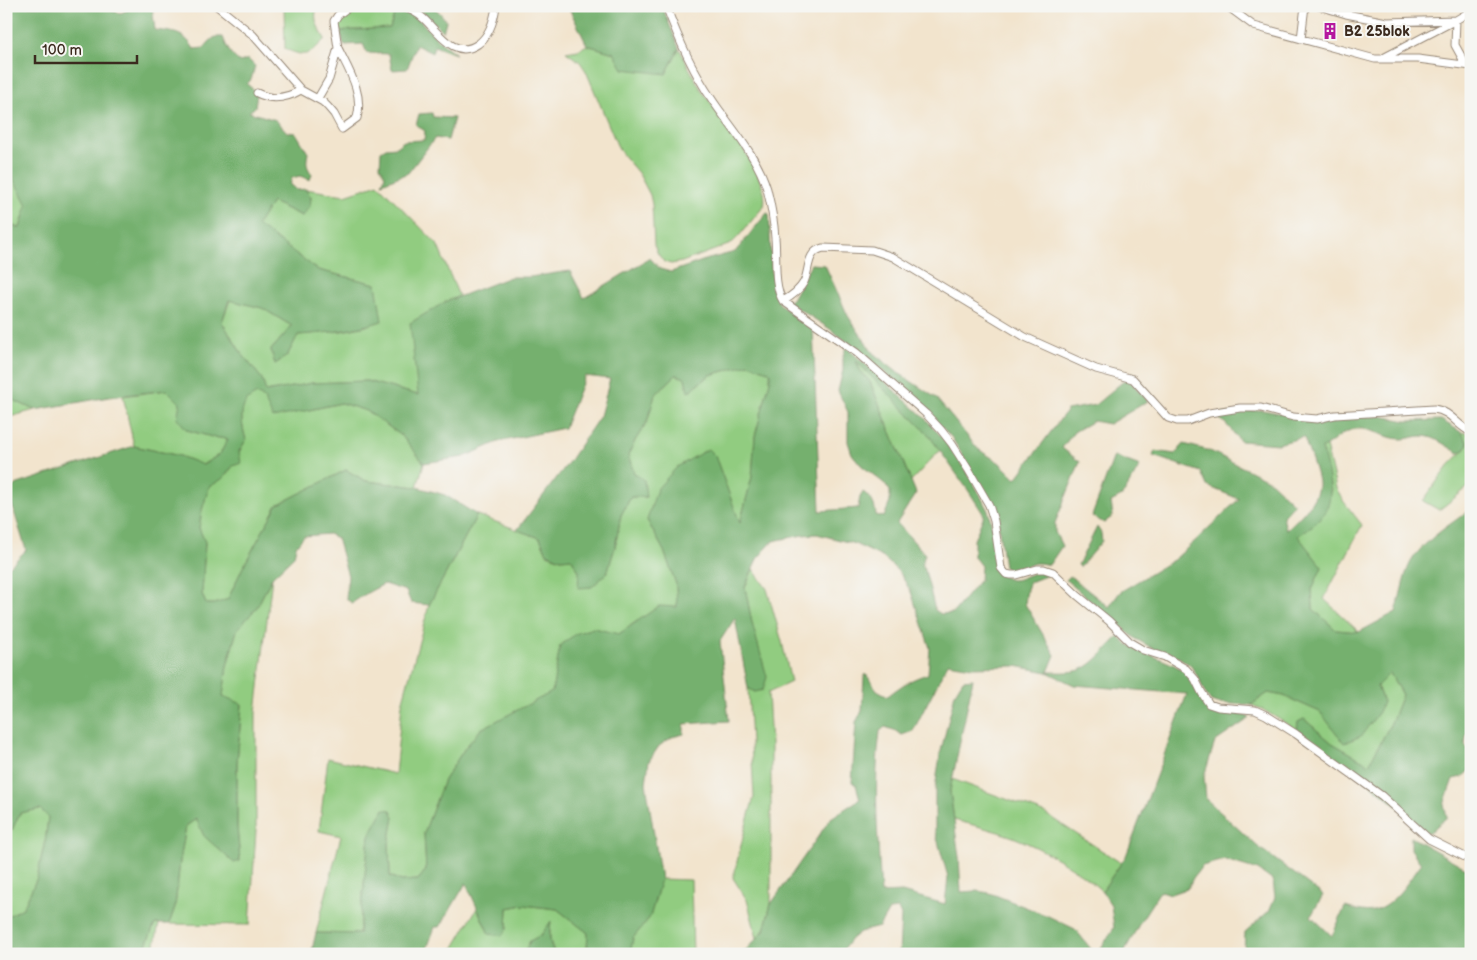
<svg xmlns="http://www.w3.org/2000/svg" width="1477" height="960" font-family="'Balsamiq Sans',sans-serif">
<style>
.green{fill:#91cc80;stroke:#667b4f}
.forest{fill:#74b06e;stroke:#586d46;fill-rule:evenodd}
.lines{fill:none;stroke-linecap:round;stroke-linejoin:round}
.minor-casing{stroke:#968776;stroke-width:9}
.minor{stroke:#fff;stroke-width:7}
.labels{text-anchor:middle;dominant-baseline:central;stroke-width:4;stroke-linejoin:round;paint-order:stroke}
.poi-label{font-size:14px;font-weight:bold;fill:#3b2a1e;stroke:#f6f6f2;text-anchor:start}
</style>
<rect width="100%" height="100%" fill="#f6f6f2"/>
<filter id="ink" filterUnits="userSpaceOnUse"><feTurbulence type="fractalNoise" baseFrequency=".02" numOctaves="2"/><feDisplacementMap in="SourceGraphic" scale="10" xChannelSelector="R" yChannelSelector="G"/><feConvolveMatrix kernelMatrix="1 2 1 2 8 2 1 2 1" color-interpolation-filters="sRGB"/></filter>
<filter id="wash" filterUnits="userSpaceOnUse"><feTurbulence type="fractalNoise" baseFrequency=".0096" numOctaves="4" result="noise"/><feDisplacementMap in="SourceGraphic" scale="20" xChannelSelector="R" yChannelSelector="G"/><feGaussianBlur stdDeviation="1.12" result="paint"/><feColorMatrix in="noise" values="0 0 0 0 0 0 0 0 0 0 0 0 0 0 0 0 0 1.4 0 .05"/><feComposite in="paint" operator="in"/></filter>
<g filter="url(#wash)">
<rect width="100%" height="100%" fill="#f2e4cd"/>
<path class="green" d="M 284,6 L 317,6 C 313,22 318,26 325,39 C 308,56 307,58 285,49 Z
M 355,6 L 388,6 L 396,8 L 390,28 L 339,31 L 339,22 L 347,12 Z
M 587,45 L 614,53 L 666,74 L 679,48 C 686,62 693,76 701,89 C 717,113 772,178 764,206 L 738,237 L 731,244 L 682,262 L 671,264 L 664,262 L 658,254 L 654,245 L 652,204 L 650,195 L 639,174 L 622,154 L 617,145 L 586,71 L 580,62 L 566,52 L 578,50 Z
M 6,165 L 27,204 L 20,228 L 6,224 Z
M 378,184 L 437,244 L 459,296 L 445,302 L 418,395 L 367,381 L 312,383 L 266,392 L 262,379 L 242,354 L 222,322 L 230,300 L 262,308 L 292,326 L 271,350 L 275,364 L 287,356 L 298,335 L 342,331 L 367,326 L 376,284 L 318,270 L 257,225 L 272,202 L 302,216 L 310,206 L 311,197 L 305,189 L 345,195 Z
M 855,359 L 928,434 L 940,450 L 911,481 L 870,382 L 860,370 Z
M 749,364 L 771,372 L 770,381 L 755,436 L 752,477 L 740,524 L 715,456 L 708,449 L 647,520 L 664,551 L 676,584 L 677,607 L 637,621 L 619,634 C 589,627 585,626 560,646 L 553,692 L 481,729 L 465,748 L 444,780 L 424,833 L 426,870 L 418,880 L 401,881 L 390,876 L 389,844 L 394,817 L 369,836 L 359,934 L 316,933 L 341,836 L 319,831 L 328,758 L 395,774 L 402,704 L 429,605 L 477,515 L 540,538 L 547,554 L 561,559 L 571,558 L 579,571 L 607,573 L 615,547 L 621,515 L 631,497 L 646,497 L 634,473 L 628,455 L 636,439 L 647,422 L 655,395 L 676,375 L 685,378 L 689,391 L 710,375 Z
M 167,390 L 180,403 L 187,430 L 212,437 L 228,439 L 220,454 L 202,465 L 180,456 L 134,446 L 123,396 Z
M 257,394 L 264,399 L 300,412 L 341,403 L 367,411 L 402,436 L 424,463 L 417,487 L 366,481 L 346,470 L 277,505 L 242,569 L 228,599 L 215,604 L 206,604 L 202,594 L 205,543 L 199,528 L 202,510 L 209,487 C 219,481 228,475 233,465 C 238,456 240,449 246,440 C 243,429 238,411 247,400 C 249,398 254,395 257,394 Z
M 6,397 L 35,410 L 6,418 Z
M 1461,432 L 1471,434 L 1471,485 L 1439,510 L 1423,501 C 1431,490 1439,478 1447,468 C 1454,459 1464,453 1468,443 Z
M 1326,446 L 1336,488 L 1344,502 L 1362,525 L 1324,599 L 1359,632 L 1336,630 L 1313,609 L 1312,589 L 1322,567 L 1297,536 L 1318,521 L 1331,490 L 1322,448 Z
M 753,569 L 767,589 L 782,642 L 791,682 L 768,693 L 771,744 L 771,904 L 764,930 L 757,938 L 747,900 L 733,878 L 745,829 L 754,797 L 748,688 L 755,692 L 752,623 L 745,588 Z
M 272,577 L 256,712 L 256,830 L 250,925 L 169,924 L 175,907 L 180,861 L 186,826 L 196,819 L 240,861 L 237,827 L 237,762 L 242,705 L 223,696 L 227,666 L 237,630 L 257,607 Z
M 1390,673 L 1402,695 L 1391,723 L 1369,764 L 1332,743 L 1304,719 L 1298,722 L 1297,730 L 1262,709 L 1251,705 L 1268,693 L 1284,696 L 1320,712 L 1345,743 L 1383,702 L 1377,686 Z
M 952,779 L 1044,813 L 1121,863 L 1102,891 C 1076,868 1046,850 1013,837 C 994,830 973,825 954,820 L 950,791 Z
M 40,809 L 48,817 L 46,836 L 37,878 L 23,908 L 10,916 L 6,914 L 6,832 L 12,830 L 19,813 Z
M 661,879 L 691,880 L 693,954 L 630,954 L 633,938 L 650,917 Z
M 523,905 L 557,909 L 588,933 L 587,950 L 582,954 L 556,954 C 549,946 549,932 551,923 L 541,935 L 530,941 L 524,954 L 450,954 L 477,908 L 489,934 L 507,929 L 508,908 Z
M 155,924 L 159,924 L 153,954 L 142,954 Z"/>
<path class="forest" d="M 6,6 L 111,6 L 112,11 L 121,13 L 136,6 L 152,6 L 155,30 C 173,32 184,32 194,49 L 204,48 L 209,42 L 215,37 L 223,37 C 227,48 230,55 240,62 L 248,59 L 255,66 L 251,80 L 247,84 L 257,93 L 255,107 L 249,112 L 276,120 L 287,132 L 296,133 L 308,153 C 306,162 306,167 312,174 L 310,180 L 300,176 L 292,178 L 290,185 L 297,190 L 305,189 L 311,197 L 310,206 L 302,216 L 272,202 L 257,225 L 318,270 L 376,284 L 382,321 C 355,330 327,333 298,335 L 287,356 L 275,364 L 271,350 L 292,326 L 262,308 L 229,300 L 222,322 L 242,354 L 262,379 L 266,392 L 312,383 L 367,381 L 418,395 L 410,323 L 445,302 L 510,277 L 530,277 L 570,271 L 584,298 L 650,258 L 660,269 L 671,272 L 705,260 L 735,252 L 767,213 L 769,214 C 771,232 769,295 781,305 C 790,313 803,320 813,326 L 820,511 L 858,508 L 860,497 L 863,492 C 872,498 875,505 876,515 L 884,517 L 890,502 L 890,491 L 885,484 L 861,465 L 852,454 L 848,442 L 848,412 L 838,391 L 843,370 L 843,356 L 846,347 L 924,417 L 940,435 L 963,466 L 977,489 L 988,511 L 992,526 L 997,571 C 1000,574 1004,578 1008,579 C 1021,584 1033,566 1048,575 L 1030,582 L 1027,589 L 1025,604 L 1055,655 L 1048,672 C 1058,672 1069,673 1080,670 C 1093,666 1109,646 1119,636 C 1122,640 1126,644 1131,646 C 1147,655 1165,659 1181,669 C 1192,676 1193,687 1200,698 C 1209,712 1231,712 1246,716 L 1250,718 L 1215,742 L 1204,776 L 1206,799 L 1257,846 L 1323,895 L 1311,916 L 1332,936 L 1345,907 C 1353,909 1365,913 1373,911 C 1393,907 1409,880 1421,864 L 1411,849 L 1411,837 L 1471,871 L 1471,954 L 1244,954 L 1245,932 L 1269,911 L 1275,897 L 1273,881 L 1258,870 L 1225,860 L 1202,866 L 1193,878 L 1188,888 L 1171,894 L 1160,891 L 1142,919 L 1123,954 L 1097,954 L 1114,928 L 1111,905 L 1102,891 L 1126,856 L 1187,694 L 1074,685 L 1047,672 L 1015,666 L 972,667 L 948,663 L 913,731 L 902,735 L 894,730 L 885,727 L 880,731 C 873,785 878,839 881,893 L 902,892 L 945,904 L 948,877 L 935,831 L 935,789 L 940,755 L 955,693 L 963,680 L 973,679 L 950,791 L 959,857 L 961,892 L 976,891 L 990,893 L 1048,916 L 1075,929 L 1095,954 L 899,954 L 901,915 L 898,909 L 889,910 L 879,927 L 860,932 L 851,939 L 840,954 L 742,954 L 764,931 L 771,904 L 831,818 L 860,799 L 856,785 L 852,782 L 856,722 L 862,711 L 864,677 L 866,674 L 877,690 L 888,696 C 900,686 913,678 928,674 L 930,648 L 911,592 L 900,573 L 884,558 L 855,544 L 817,534 L 803,535 L 773,541 L 757,559 L 745,587 L 752,623 L 767,677 L 763,690 L 755,692 L 748,688 L 735,618 L 720,641 L 729,721 L 684,724 L 684,734 L 672,737 L 659,746 L 649,761 L 646,783 L 661,879 L 650,917 L 633,938 L 630,954 L 582,954 L 587,950 L 588,933 L 557,909 L 523,905 L 508,908 L 507,929 L 502,936 L 489,934 L 466,883 L 440,927 L 435,927 L 425,954 L 311,954 L 316,933 L 359,934 L 369,836 L 384,809 L 391,810 L 394,817 L 389,844 L 390,876 L 401,881 L 418,880 L 426,870 L 424,833 L 444,780 L 465,748 L 481,729 L 552,692 L 560,646 L 575,634 L 593,628 L 619,634 L 659,606 L 677,607 L 676,584 L 664,551 L 647,520 L 657,489 L 677,467 L 708,449 L 715,456 L 740,523 L 752,477 L 755,436 L 770,381 L 770,372 L 749,364 L 710,375 L 688,392 L 685,378 L 676,375 L 655,395 L 647,422 L 636,439 L 628,455 L 634,473 L 644,480 L 646,497 L 631,497 L 621,515 L 615,547 L 607,573 L 592,587 L 578,588 L 579,571 L 571,558 L 561,559 L 547,553 L 540,538 L 517,530 L 568,463 L 600,416 L 610,379 L 585,376 L 564,428 L 498,442 L 464,457 L 424,463 L 402,436 L 367,411 L 341,403 L 273,418 L 264,399 L 257,394 C 254,396 249,398 247,401 C 238,412 243,429 246,440 L 239,451 L 241,463 L 233,466 L 222,479 L 209,487 L 202,510 L 199,528 L 205,542 L 202,594 L 206,604 L 215,604 L 228,599 L 242,569 L 277,505 L 346,470 L 366,481 L 417,487 L 445,495 L 477,515 L 429,605 L 411,603 L 406,591 L 384,584 L 367,593 L 352,603 L 346,599 L 348,576 L 337,538 L 329,534 L 304,536 L 296,546 L 294,556 L 272,577 L 257,607 L 237,630 L 227,666 L 223,696 L 242,704 L 237,762 L 237,827 L 240,861 L 234,863 L 204,836 L 196,819 L 186,826 L 180,861 L 175,907 L 169,924 L 155,924 L 142,954 L 6,954 L 6,914 L 10,915 L 23,908 L 37,878 L 46,836 L 48,817 L 40,809 L 20,813 L 12,830 L 6,832 L 6,570 L 26,550 L 8,492 L 15,485 L 134,446 L 180,456 L 203,465 L 220,454 L 228,439 L 212,437 L 187,430 L 177,418 L 180,403 L 167,390 L 109,397 L 35,410 L 6,397 L 6,224 L 20,228 L 27,205 L 6,165 ZM 856,361 L 928,434 L 968,490 L 984,515 L 974,540 L 974,557 L 981,566 L 980,580 L 953,613 L 941,614 L 935,610 L 926,574 L 922,564 L 925,554 L 897,523 L 916,493 L 870,382 L 860,370 Z
M 411,6 C 430,6 435,4 446,21 L 443,32 L 425,14 Z
M 568,6 L 662,6 L 679,48 L 666,74 L 623,69 L 614,53 L 587,45 Z
M 396,8 L 408,12 L 416,16 L 439,41 L 456,54 L 434,46 L 432,53 L 416,45 L 407,69 L 392,70 L 389,54 L 367,53 L 363,44 L 344,45 L 340,31 L 390,28 Z
M 432,113 L 433,117 L 454,118 L 448,140 L 435,138 L 408,173 L 382,183 L 385,176 L 380,166 L 381,151 L 386,148 L 396,147 L 404,141 L 424,140 L 425,131 L 416,125 L 419,114 Z
M 811,264 L 825,265 L 848,316 L 873,353 L 897,372 L 936,398 L 978,449 L 1000,463 L 1016,479 L 1067,410 L 1095,405 L 1126,379 L 1133,384 L 1148,401 L 1109,424 L 1093,421 L 1074,432 L 1062,448 L 1080,462 L 1055,523 L 1055,532 L 1062,546 L 1049,565 C 1045,564 1041,563 1036,563 C 1025,565 1016,577 1004,567 L 998,522 L 991,502 L 952,438 L 922,406 L 870,359 L 830,329 L 788,302 L 792,299 Z
M 1262,410 L 1325,421 L 1338,418 L 1380,416 L 1407,421 L 1441,420 L 1461,432 L 1468,443 L 1465,450 L 1459,453 C 1451,449 1436,438 1429,437 C 1419,434 1411,439 1401,439 C 1386,439 1372,427 1355,429 C 1341,431 1334,443 1322,448 C 1328,474 1339,500 1317,522 C 1311,527 1304,531 1298,536 L 1322,567 L 1312,589 L 1313,609 L 1336,630 L 1359,632 L 1396,612 C 1401,596 1404,570 1414,557 C 1429,537 1451,524 1471,509 L 1471,722 L 1466,737 L 1465,745 L 1471,753 L 1471,769 L 1462,777 L 1453,779 L 1444,804 L 1447,817 L 1428,834 C 1388,795 1343,763 1297,730 L 1298,722 L 1304,719 L 1332,743 L 1369,764 L 1391,723 L 1402,695 L 1390,673 L 1377,686 L 1383,702 L 1379,712 L 1361,736 L 1344,743 L 1320,712 L 1284,696 L 1268,693 L 1251,705 L 1217,703 L 1211,701 L 1205,693 L 1199,679 L 1191,666 L 1180,658 L 1152,648 L 1136,639 L 1066,580 L 1070,576 L 1109,607 L 1120,592 L 1175,559 L 1195,541 L 1239,499 L 1207,486 L 1201,472 L 1153,456 L 1155,451 L 1175,454 L 1184,444 L 1210,451 L 1270,481 L 1294,504 L 1283,516 L 1286,530 C 1297,520 1320,499 1318,482 C 1316,468 1308,451 1304,437 L 1278,444 L 1240,441 C 1232,432 1224,417 1211,416 L 1243,411 Z
M 1114,456 L 1140,466 L 1122,496 L 1111,502 L 1113,516 L 1104,523 L 1092,516 Z
M 1097,527 L 1101,533 L 1102,541 L 1080,567 L 1078,565 Z
M 551,921 C 549,931 548,946 556,954 L 524,954 L 530,941 L 541,935 Z"/>
</g>
<g filter="url(#ink)">
<g class="lines">
<g class="minor-casing">
<path id="minor" d="M 217,6 L 253,35 L 301,90 L 323,102 L 328,107 L 334,114 L 342,129 L 357,118 C 364,93 348,69 338,48
M 400,6 C 409,9 417,12 424,19 C 439,33 455,60 478,44 C 490,35 494,21 496,6
M 666,6 C 678,38 692,70 711,98 C 730,127 757,155 767,189 C 771,205 774,221 775,238 C 777,256 773,286 783,301 L 857,353 L 926,414 L 941,430 L 952,444 L 968,469 L 989,505 L 994,521 L 1001,568 L 1006,574 L 1011,575 L 1016,575 L 1037,569 L 1044,569 L 1053,572 L 1077,595 L 1109,621 L 1131,643 L 1143,650 L 1165,657 L 1186,669 L 1195,679 L 1202,693 L 1209,704 L 1218,707 L 1255,710 L 1266,715 L 1296,734 L 1382,796 L 1429,839 L 1471,860
M 1227,6 L 1254,26 L 1375,59 L 1418,59 L 1471,66
M 1319,6 L 1346,14 L 1387,22 L 1456,20 L 1471,11
M 1301,39 L 1305,6
M 1385,57 L 1456,20 L 1455,45 L 1466,65
M 257,93 C 272,101 287,98 301,90
M 318,98 L 329,79 L 338,48 L 334,21 L 338,15 L 350,6
M 783,301 C 792,296 799,291 804,282 C 810,269 806,252 823,248 L 872,250 L 893,257 L 1025,337 L 1096,369 L 1133,379 L 1168,418 L 1177,421 L 1188,421 L 1209,413 L 1240,408 L 1261,408 L 1293,417 L 1317,419 L 1335,415 L 1434,409 C 1451,411 1456,425 1471,432"/>
</g>
<use href="#minor" class="minor"/>
</g>
</g>
<defs>
<g id="building-bare" transform="scale(1.35)"><path d="M-4-6H4V6H1V3H-1V6H-4ZM-2.5-4.3h1.7v1.8h-1.7ZM.8-4.3h1.7v1.8H.8ZM-2.5-1h1.7V.8h-1.7ZM.8-1h1.7V.8H.8Z" fill="#b5179e" stroke="#f6f6f2" stroke-width="2.5" paint-order="stroke"/></g>
</defs>
<g fill-rule="evenodd">
<use href="#building-bare" x="1330" y="31"/>
</g>
<g class="labels">
<g class="poi-label">
<text x="1344" y="31">B2 25blok</text>
</g>
</g>
<rect width="1477" height="960" fill="none" stroke="#f6f6f2" stroke-width="25"/>
<path d="M35 55v8h102v-8" fill="none" stroke="#3b2a1e" stroke-width="2.5"/>
<text x="42" y="55" font-size="15" fill="#3b2a1e" stroke="#f6f6f2" stroke-width="4" paint-order="stroke">100 m</text>
</svg>
